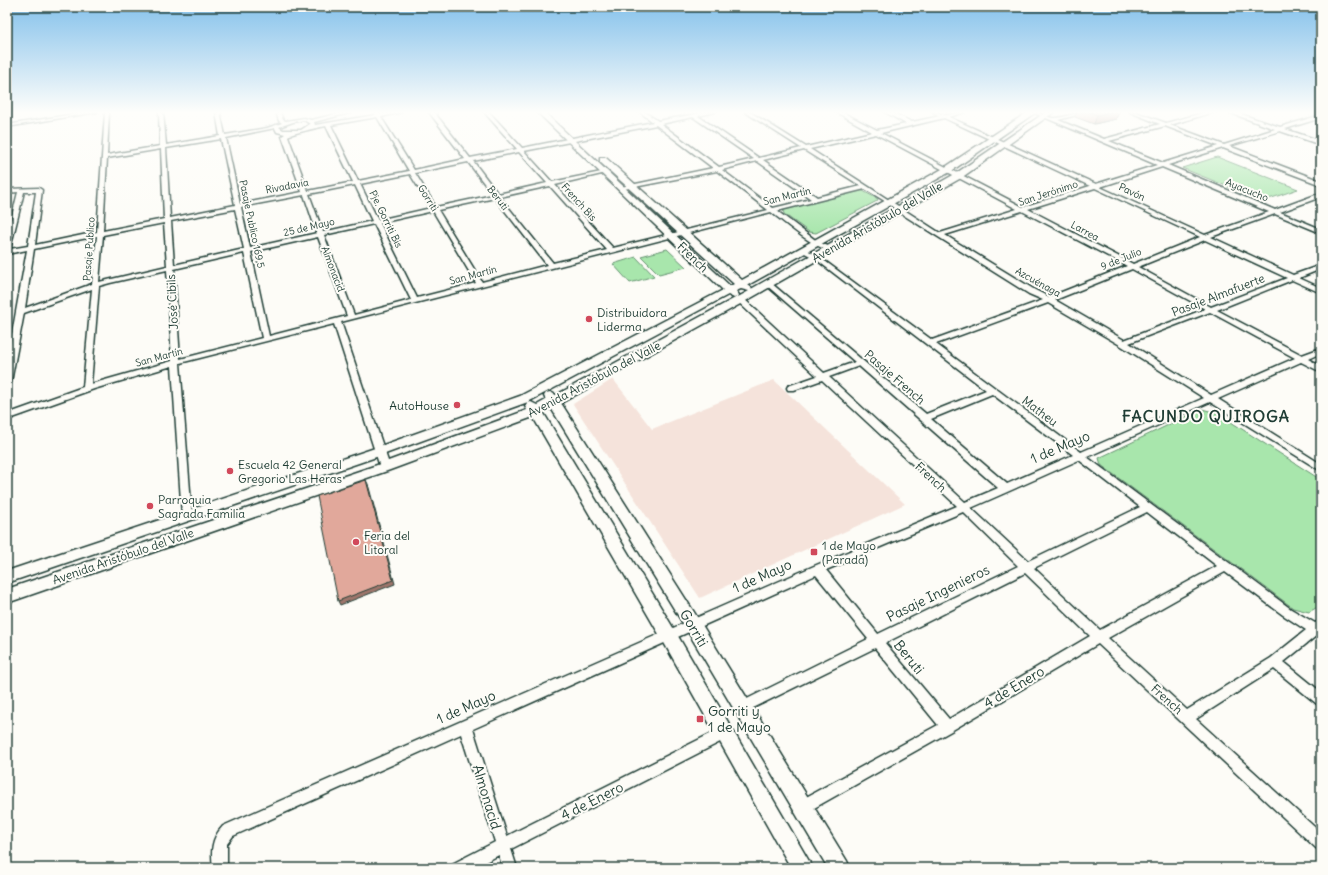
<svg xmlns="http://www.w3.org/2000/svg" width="1328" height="875" font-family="Delius,sans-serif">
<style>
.built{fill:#f5e3db}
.green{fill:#a8e6ac;stroke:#649270}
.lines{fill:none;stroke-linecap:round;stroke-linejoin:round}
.minor-casing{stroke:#1f3d34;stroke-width:3}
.secondary-casing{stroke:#1f3d34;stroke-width:3}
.minor{fill:#fdfcf7;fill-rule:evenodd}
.secondary{fill:#fdfcf7;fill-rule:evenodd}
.wall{fill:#c29085;stroke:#1f3d34}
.shaded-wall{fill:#9e766c;stroke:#1f3d34}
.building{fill:#e1a89b;stroke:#1f3d34}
.poi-dot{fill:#d1495b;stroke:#fdfcf7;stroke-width:1.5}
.labels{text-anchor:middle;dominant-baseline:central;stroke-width:4;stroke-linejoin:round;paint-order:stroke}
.far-street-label{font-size:10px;fill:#1f3d34;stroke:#fdfcf7}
.street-label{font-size:12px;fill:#1f3d34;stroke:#fdfcf7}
.poi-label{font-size:12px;fill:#1f3d34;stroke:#fdfcf7;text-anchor:start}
.near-street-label{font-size:14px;fill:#1f3d34;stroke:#fdfcf7}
.near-poi-label{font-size:14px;fill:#1f3d34;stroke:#fdfcf7;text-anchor:start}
.district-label{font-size:16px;font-weight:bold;letter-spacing:1px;fill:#1f3d34;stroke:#fdfcf7}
</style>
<rect width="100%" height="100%" fill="#fdfcf7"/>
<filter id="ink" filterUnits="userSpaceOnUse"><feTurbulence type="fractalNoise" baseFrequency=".025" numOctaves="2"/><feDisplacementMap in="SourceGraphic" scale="8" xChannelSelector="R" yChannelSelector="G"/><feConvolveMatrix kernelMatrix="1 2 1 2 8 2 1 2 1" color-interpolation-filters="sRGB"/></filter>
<g filter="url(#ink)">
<path class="built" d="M 613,379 L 652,429 L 774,380 L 905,504 L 700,598 L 573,404 Z"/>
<path class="green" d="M 1217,157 L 1298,189 L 1263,201 L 1182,168 Z
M 861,190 L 878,199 L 877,201 L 816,233 L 809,232 L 784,214 L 783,210 Z
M 667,249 L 686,267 L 659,274 L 641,256 Z
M 636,257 L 654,276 L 630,283 L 613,264 Z
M 1202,409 L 1217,413 L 1321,480 L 1321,605 L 1309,612 L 1293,608 L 1101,465 L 1099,458 Z"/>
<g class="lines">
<g class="minor-casing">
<path id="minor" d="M 86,112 L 97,112 L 7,127 L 7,125 Z
M 105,112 L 109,112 L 107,155 L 160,146 L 159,112 L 163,112 L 166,145 L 220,136 L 216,112 L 220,112 L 225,135 L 267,128 L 282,123 L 279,121 L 276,112 L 280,112 L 283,120 L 286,121 L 304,118 L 311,120 L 345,112 L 353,112 L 314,122 L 315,125 L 375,115 L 374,112 L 378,112 L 380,114 L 402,112 L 381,117 L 414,170 L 465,159 L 429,112 L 434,112 L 470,158 L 517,149 L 484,112 L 489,112 L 522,148 L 653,122 L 640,112 L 645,112 L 658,121 L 706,112 L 715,112 L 698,116 L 759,158 L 801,148 L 745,112 L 750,112 L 806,147 L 872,132 L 836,112 L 842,112 L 877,130 L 906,124 L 885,112 L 891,112 L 912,122 L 940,116 L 933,112 C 937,112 941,114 945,115 C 952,115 959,112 965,112 L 949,117 L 1096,184 L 1157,165 L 1032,112 C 1040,112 1045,117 1053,118 C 1060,119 1077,112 1087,112 L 1058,120 L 1104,139 L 1160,124 L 1130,112 L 1136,112 L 1166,123 L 1206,112 L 1214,112 L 1170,125 L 1224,145 L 1275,129 L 1228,112 L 1235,112 L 1280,127 L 1321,115 L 1321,118 L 1285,129 L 1321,141 L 1321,145 L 1280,131 L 1229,146 L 1321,181 L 1321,185 L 1223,148 L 1168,165 L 1275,210 L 1321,193 L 1321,197 L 1280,212 L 1321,229 L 1321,233 L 1275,214 L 1211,237 L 1293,275 L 1321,265 L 1321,269 L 1299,278 L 1321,288 L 1321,293 L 1292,280 L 1217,310 L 1302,355 L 1321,348 L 1321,353 L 1308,359 L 1321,366 L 1321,372 L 1301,362 L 1218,399 L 1321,464 L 1321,471 L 1210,402 L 1087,457 L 1291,609 L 1315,623 L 1321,620 L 1321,638 L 1316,636 L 1284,662 L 1321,692 L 1321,706 L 1317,704 L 1274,669 L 1196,719 L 1321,833 L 1321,850 L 1316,848 L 1098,644 L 951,731 L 807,812 L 802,814 L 797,812 L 795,807 L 797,802 L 938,725 L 875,648 L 745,712 L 741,714 L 737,712 L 735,708 L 737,704 L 868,639 L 816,575 L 473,729 L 507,836 L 720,729 L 725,727 L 730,729 L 731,733 L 730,737 L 511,849 L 517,868 L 503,868 L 499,855 L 474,868 L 452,868 L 454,863 L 495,842 L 461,734 L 233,836 L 227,844 L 227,868 L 213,868 C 211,851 211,839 223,826 L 814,566 L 957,506 L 822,380 L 794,390 L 788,390 L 787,388 L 788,386 L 817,376 L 736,300 L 737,298 L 743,298 L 824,373 L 855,362 L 765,284 L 769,282 L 771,283 L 926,414 L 986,390 L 814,258 L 801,251 L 801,249 L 805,249 L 818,256 L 932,340 L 1043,300 L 1029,294 L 897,211 L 888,203 L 865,189 L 777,211 L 818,242 L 833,248 L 833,250 C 818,252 784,222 771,212 L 341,322 L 390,467 L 388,469 L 382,469 L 380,467 L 334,324 L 180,363 L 192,516 L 191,519 L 187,520 L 183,519 L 182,516 L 172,366 L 94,389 L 7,420 L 7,414 L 83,387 L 92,289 L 24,313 L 11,382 L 7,385 L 7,362 L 27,250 L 7,254 L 7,236 L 18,192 L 7,193 L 7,189 L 39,188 L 42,190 L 35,245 L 97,232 ZM 377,117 L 409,171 L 358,181 L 331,125 ZM 693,117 L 754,159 L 719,167 L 661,124 ZM 944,118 L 1090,186 L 1023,207 L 881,133 ZM 304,120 L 310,124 L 301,130 L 283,130 L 279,127 L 293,122 ZM 656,125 L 713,168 L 621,187 L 619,188 L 619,190 L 717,171 L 768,210 L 613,248 L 555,185 L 606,173 L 606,171 L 552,182 L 524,151 ZM 326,126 L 353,182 L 308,191 L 288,136 C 290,134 320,127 326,126 ZM 1165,126 L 1218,146 L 1163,163 L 1109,141 ZM 275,128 L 277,132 L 285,134 L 282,136 L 302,192 L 240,204 L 226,138 ZM 876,134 L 1017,209 L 940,233 L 810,149 ZM 221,139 L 235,205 L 170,218 L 166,148 ZM 161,149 L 164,219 L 103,231 L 107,158 ZM 804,150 L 861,186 L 817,197 L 763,160 ZM 519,152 L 547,183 L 498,194 L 473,161 ZM 757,161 L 811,199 L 773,208 L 722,170 ZM 468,162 L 493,195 L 436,207 L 415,173 ZM 1162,167 L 1269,212 L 1205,235 L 1100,187 ZM 410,174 L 431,208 L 378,220 L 360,184 ZM 355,185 L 372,221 L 323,232 L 309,194 ZM 550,186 L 607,250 L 553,263 L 500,197 ZM 1095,188 L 1200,237 L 1133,264 L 1028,209 ZM 24,192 L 36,192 L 28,246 L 10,249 ZM 304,195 L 317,233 L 250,248 L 241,207 ZM 495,198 L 547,265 L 482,282 L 438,210 ZM 235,209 L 244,249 L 174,265 L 171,221 ZM 433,211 L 476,283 L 417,298 L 380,223 ZM 1022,211 L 1127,266 L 1049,297 L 1035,290 L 945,235 ZM 164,223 L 167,266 L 99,282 L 103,235 ZM 374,224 L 411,300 L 354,315 L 324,235 ZM 97,236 L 92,284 L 25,308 L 34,249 ZM 318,237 L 347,316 L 269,336 L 251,252 ZM 1205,240 L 1287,278 L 1211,307 L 1138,267 ZM 244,253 L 262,338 L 180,359 L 174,269 ZM 1132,269 L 1205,309 L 1124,340 L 1055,300 ZM 167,270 L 172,361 L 91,384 L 99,286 L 110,283 ZM 1048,303 L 1120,345 L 1204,398 L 1081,452 L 936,344 ZM 1210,312 L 1295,358 L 1211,395 L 1129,343 ZM 859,366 L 998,488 L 965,502 L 829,377 ZM 992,394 L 1073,455 L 1007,484 L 931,419 ZM 1079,460 L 1140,507 L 1028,561 L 971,508 ZM 963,512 L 1018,566 L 878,634 L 826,570 ZM 1147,512 L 1217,566 L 1100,630 L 1034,568 ZM 1225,572 L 1283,615 L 1306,630 L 1271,658 L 1187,710 L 1108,638 ZM 1025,573 L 1090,636 L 949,719 L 885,643 Z"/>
</g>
<g class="secondary-casing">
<path id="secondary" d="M 537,112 L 544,112 L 730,286 L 734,284 L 600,162 L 600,158 L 606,158 L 742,280 L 944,168 L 1028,112 L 1036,112 L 950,172 L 748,285 L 752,288 L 751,289 L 955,174 L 1046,112 L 1054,112 L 961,178 L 744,302 L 561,403 L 699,620 L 847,861 L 850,868 L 828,868 L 687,630 L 551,408 L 543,412 L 675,631 L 813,868 L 791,868 L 663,641 L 533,417 L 390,470 L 7,603 L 7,589 L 380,464 L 527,410 L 525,406 L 527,403 L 531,402 L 537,405 L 546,400 L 544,396 L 546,393 L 550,392 L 556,395 L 737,297 L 734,298 L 728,295 L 528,402 L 385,454 L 7,583 L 7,571 L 375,448 L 520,396 L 723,290 ZM 741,289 L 749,291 L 738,297 L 739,295 L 736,291 Z"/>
</g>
<use href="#minor" class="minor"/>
<use href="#secondary" class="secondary"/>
</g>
<path class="wall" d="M 1077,112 L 1119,112 L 1116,119 L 1094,124 L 1075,117 Z"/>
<path class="shaded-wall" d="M 1111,112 L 1119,112 L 1116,119 L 1094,124 L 1097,115 Z
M 366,480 L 368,484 L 395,584 L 340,605 L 338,601 Z"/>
<path class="building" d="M 1089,112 L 1111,112 L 1097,115 Z
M 366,480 L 393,580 L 338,601 L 317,496 Z"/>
</g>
<linearGradient id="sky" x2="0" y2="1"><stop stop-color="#84c1eb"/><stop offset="0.48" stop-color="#fefefb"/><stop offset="1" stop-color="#fefefb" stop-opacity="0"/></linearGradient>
<rect width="1328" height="234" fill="url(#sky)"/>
<g class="poi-dot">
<circle cx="589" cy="319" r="4"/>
<circle cx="457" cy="405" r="4"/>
<circle cx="230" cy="471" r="4"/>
<circle cx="150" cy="506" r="4"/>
<circle cx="356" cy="542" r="4"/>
<rect x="810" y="548" width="8" height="8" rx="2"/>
<rect x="696" y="715" width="8" height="8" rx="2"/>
</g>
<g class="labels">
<g class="far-street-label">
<text transform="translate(287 186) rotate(-11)">Rivadavia</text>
<text transform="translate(1247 190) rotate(22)">Ayacucho</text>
<text transform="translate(1132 192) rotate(25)">Pavón</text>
<text transform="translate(1048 193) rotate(-18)">San Jerónimo</text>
<text transform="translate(787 196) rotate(-14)">San Martín</text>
<text transform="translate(428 198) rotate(58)">Gorriti</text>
<text transform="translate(498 198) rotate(52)">Beruti</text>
<text transform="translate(579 202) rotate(48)">French Bis</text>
<text transform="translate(386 219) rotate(64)">Pje. Gorriti Bis</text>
<text transform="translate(252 224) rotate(78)">Pasaje Publico 169,5</text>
<text transform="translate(309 227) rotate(-13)">25 de Mayo</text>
<text transform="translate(1085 231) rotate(28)">Larrea</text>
<text transform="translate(89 249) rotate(-86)">Pasaje Publico</text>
<text transform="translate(1121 259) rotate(-22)">9 de Julio</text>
<text transform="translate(333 269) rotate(69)">Almonacid</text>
<text transform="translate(473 275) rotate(-15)">San Martín</text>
<text transform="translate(1038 282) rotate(29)">Azcuénaga</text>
<text transform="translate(159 357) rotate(-15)">San Martín</text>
</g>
<g class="street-label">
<text transform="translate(877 222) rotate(-30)">Avenida Aristóbulo del Valle</text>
<text transform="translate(693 257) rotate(44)">French</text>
<text transform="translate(1218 295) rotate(-21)">Pasaje Almafuerte</text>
<text transform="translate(172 302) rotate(-93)">José Cibils</text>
<text transform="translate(895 377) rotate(41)">Pasaje French</text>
<text transform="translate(594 379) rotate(-28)">Avenida Aristóbulo del Valle</text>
<text transform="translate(1040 411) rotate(37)">Matheu</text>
<text transform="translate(931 477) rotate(43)">French</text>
<text transform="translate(123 556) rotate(-19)">Avenida Aristóbulo del Valle</text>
<text transform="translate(1167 699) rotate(42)">French</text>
</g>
<g class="poi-label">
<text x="597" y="312">Distribuidora<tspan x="597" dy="14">Liderma</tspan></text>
<text x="449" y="405" text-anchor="end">AutoHouse</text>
<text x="238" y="464">Escuela 42 General<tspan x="238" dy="14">Gregorio Las Heras</tspan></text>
<text x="158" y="499">Parroquia<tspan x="158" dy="14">Sagrada Familia</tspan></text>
<text x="364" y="535">Feria del<tspan x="364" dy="14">Litoral</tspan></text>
<text x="822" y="545">1 de Mayo<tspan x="822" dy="14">(Parada)</tspan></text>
</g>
<g class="near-street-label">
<text transform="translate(1060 447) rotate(-23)">1 de Mayo</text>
<text transform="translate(762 576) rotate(-24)">1 de Mayo</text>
<text transform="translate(938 593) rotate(-26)">Pasaje Ingenieros</text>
<text transform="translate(694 628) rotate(59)">Gorriti</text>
<text transform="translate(909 657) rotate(51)">Beruti</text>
<text transform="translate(1014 687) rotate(-31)">4 de Enero</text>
<text transform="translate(466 707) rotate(-24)">1 de Mayo</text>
<text transform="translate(487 797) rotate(73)">Almonacid</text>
<text transform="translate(592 801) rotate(-27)">4 de Enero</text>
</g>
<g class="near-poi-label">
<text x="708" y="711">Gorriti y<tspan x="708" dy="16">1 de Mayo</tspan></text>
</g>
<g class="district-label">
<text x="1206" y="416">FACUNDO QUIROGA</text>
</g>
</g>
<rect width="1328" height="875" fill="none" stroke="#fdfcf7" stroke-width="24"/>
<rect x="12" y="12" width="1304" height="851" fill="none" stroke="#1f3d34" stroke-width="1.5" filter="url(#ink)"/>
</svg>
